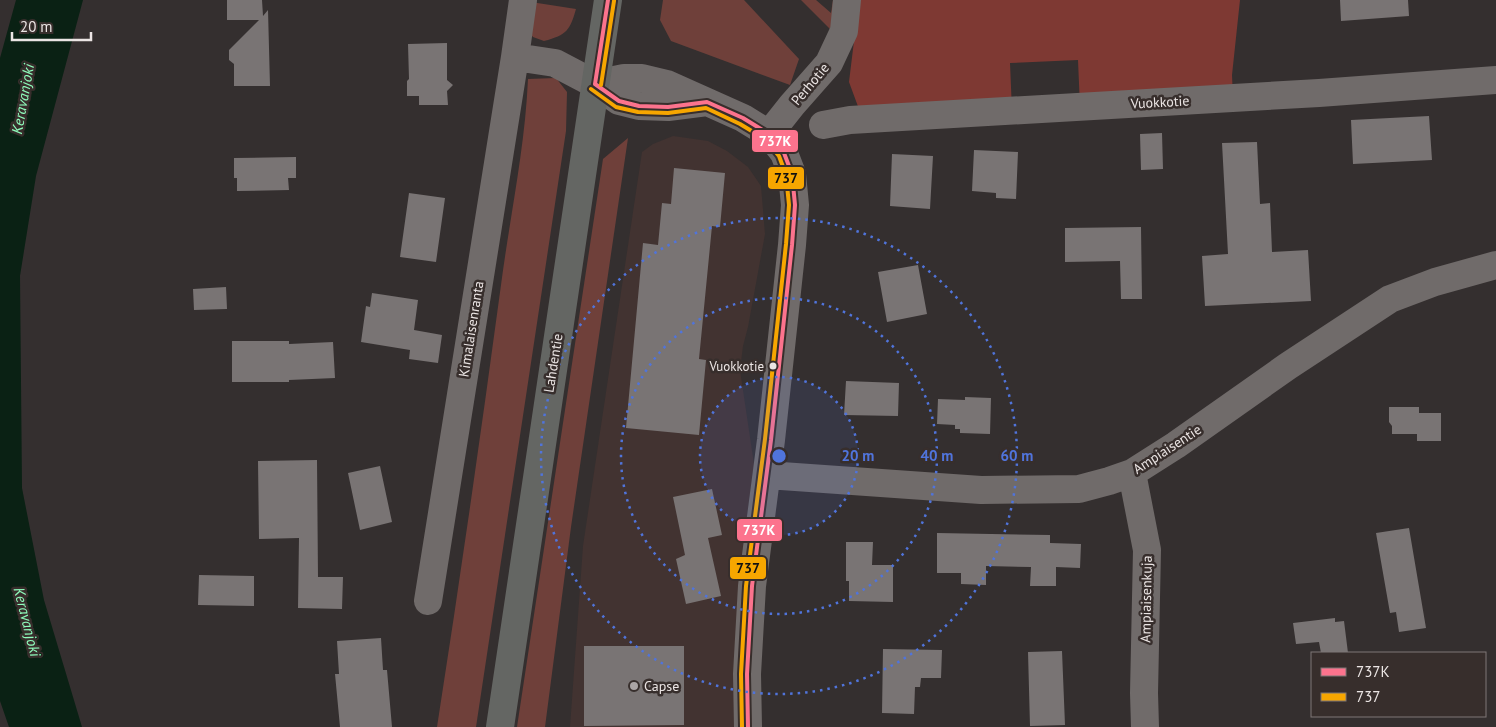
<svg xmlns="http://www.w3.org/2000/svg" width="1496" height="727" font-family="'PT Sans',sans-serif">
  <rect width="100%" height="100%" fill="#342f2f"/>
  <path fill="#423331" d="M 673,136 L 708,141 L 727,151 L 748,167 L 761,186 L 765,234 L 748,327 L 743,346 L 740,370 L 754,464 L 741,561 L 748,727 L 570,727 L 583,546 L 642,152 L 653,144 Z"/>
  <path fill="#6f403a" d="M 663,0 L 744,0 L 799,59 L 790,85 L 671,41 L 660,20 Z
    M 801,0 L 816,0 L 831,13 L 833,0 L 841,0 L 830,29 Z
    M 531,2 L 576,9 C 570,30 567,35 544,41 L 533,37 L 526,28 Z
    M 556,78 L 567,92 L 566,131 L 476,727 L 437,727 C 460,580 481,433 501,285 C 510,216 525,148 528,79 Z
    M 628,138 L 571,527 L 545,727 L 517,727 L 603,159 Z"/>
  <path fill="#7e3933" d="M 859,0 L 1240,0 L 1232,75 L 1233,98 L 1080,107 L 1078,60 L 1010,63 L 1012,111 L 863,120 L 849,82 Z"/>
  <path fill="#0a2114" d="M 16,0 L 83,0 L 36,176 L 20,276 L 22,488 L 44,600 L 82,727 L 9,727 L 0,701 L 0,58 Z"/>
  <path fill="#797474" d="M 227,0 L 262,0 L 263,16 L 268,10 L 270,86 L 234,86 L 234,64 L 229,60 L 229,50 L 259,20 L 227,20 Z
    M 1340,0 L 1408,0 L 1409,16 L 1341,21 Z
    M 447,43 L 447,80 L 453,85 L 447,91 L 448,105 L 419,105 L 419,96 L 407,96 L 407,81 L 409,79 L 408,44 Z
    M 1429,116 L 1432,160 L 1353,164 L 1351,120 Z
    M 1162,133 L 1163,169 L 1141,170 L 1140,134 Z
    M 1257,142 L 1260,204 L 1270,203 L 1272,252 L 1308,250 L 1311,301 L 1205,306 L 1202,256 L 1228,254 L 1222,143 Z
    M 974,150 L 1018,152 L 1016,199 L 996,198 L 996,193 L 972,191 Z
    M 892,154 L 933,156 L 930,209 L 890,206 Z
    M 296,157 L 296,178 L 288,178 L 289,190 L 237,191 L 237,178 L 234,178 L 234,158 Z
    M 674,168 L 725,173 L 720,227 L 712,226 L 699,359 L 706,360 L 699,435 L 626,428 L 643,243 L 658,245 L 662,203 L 671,204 Z
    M 409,193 L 445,198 L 436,262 L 400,257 Z
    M 1141,227 L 1142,299 L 1121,299 L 1120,261 L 1065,262 L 1065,228 Z
    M 918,265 L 927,314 L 887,322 L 878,272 Z
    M 226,287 L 227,309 L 194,310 L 193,289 Z
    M 372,293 L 418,300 L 414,330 L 442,335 L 438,363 L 409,359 L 410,350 L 361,342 L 366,306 L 370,307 Z
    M 232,341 L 289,341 L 289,344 L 333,342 L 335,378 L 289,380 L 289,382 L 232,382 Z
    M 846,381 L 899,383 L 898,416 L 844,415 Z
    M 965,397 L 991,398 L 990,434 L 960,433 L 960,429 L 955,429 L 955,425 L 937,424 L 938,399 L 965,400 Z
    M 1389,407 L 1419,407 L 1419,413 L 1441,413 L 1441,441 L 1417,441 L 1417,434 L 1392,434 L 1392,426 L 1389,422 Z
    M 317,460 L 318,577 L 343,577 L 342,609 L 298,608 L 299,538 L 259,539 L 258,461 Z
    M 380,466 L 392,522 L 360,530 L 348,473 Z
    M 712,489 L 722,535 L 708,538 L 721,596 L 686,604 L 676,559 L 685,555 L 673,497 Z
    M 1409,528 L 1426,628 L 1399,632 L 1396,612 L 1390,613 L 1376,533 Z
    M 937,533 L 1050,535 L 1050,543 L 1081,544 L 1080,568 L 1056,567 L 1056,586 L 1030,586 L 1031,567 L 986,566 L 986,585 L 961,584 L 961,573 L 937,573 Z
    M 846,542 L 873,542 L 872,565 L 893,565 L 893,602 L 849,601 L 849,581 L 846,581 Z
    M 199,575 L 254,576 L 254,606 L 198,605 Z
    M 1335,618 L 1335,622 L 1344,621 L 1348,653 L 1321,653 L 1319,642 L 1296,644 L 1293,623 Z
    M 381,638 L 383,670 L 387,670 L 392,727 L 340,727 L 335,674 L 339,674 L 337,641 Z
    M 584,646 L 684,646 L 684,725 L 584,726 Z
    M 883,649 L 942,650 L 941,678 L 921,678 L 920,687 L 915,687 L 914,714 L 882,713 Z
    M 1062,651 L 1065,725 L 1030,726 L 1028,652 Z"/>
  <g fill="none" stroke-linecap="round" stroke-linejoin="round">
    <path stroke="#706b6a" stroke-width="28" d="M 515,57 L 555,63 L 595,84 L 619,101 L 639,106 L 668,107 L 707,102
      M 595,84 L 624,78 L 642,78 L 667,84 L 743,118 L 769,134 L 784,153 L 792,174 L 795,205 L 792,245 L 771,440 L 752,586 L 747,674 L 748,727
      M 823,125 L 850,120 L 1319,93 L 1496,80
      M 769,134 L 792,105 L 829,63 L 844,31 L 847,0
      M 1132,473 L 1147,550 L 1144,693 L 1145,727
      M 767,475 L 981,490 L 1079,489 L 1109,481 L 1132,473 L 1176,445 L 1288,366 L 1390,299 L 1435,282 L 1496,265
      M 428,601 L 515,57 L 523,0"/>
    <path stroke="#646663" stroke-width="28" d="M 500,727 L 608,0"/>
    <defs>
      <path id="bus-1" d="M 595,84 L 619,101 L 639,106 L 668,107 L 707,102 L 743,118 L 769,134 L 784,153 L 792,174 L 795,205 L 792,245 L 771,440 L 752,586 L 747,674 L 748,727
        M 595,84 L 608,0"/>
      <path id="bus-2" d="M 601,85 L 614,1
        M 591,89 L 616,107 L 638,112 L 668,113 L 706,108 L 740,124 L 765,139 L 779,156 L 786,175 L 789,205 L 786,244 L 765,439 L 746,586 L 741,674 L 742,727"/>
    </defs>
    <use href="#bus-1" stroke="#372e2c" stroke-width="8"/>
    <use href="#bus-2" stroke="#372e2c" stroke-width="8"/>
    <use href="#bus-1" stroke="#fc738d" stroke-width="4"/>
    <use href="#bus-2" stroke="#f7a600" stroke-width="4"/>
  </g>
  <circle cx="779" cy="456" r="79" fill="#5074db" fill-opacity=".12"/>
  <g fill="none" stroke="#5074db" stroke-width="2.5" stroke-dasharray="2.5 5">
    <circle cx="779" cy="456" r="79"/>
    <circle cx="779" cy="456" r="158"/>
    <circle cx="779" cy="456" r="238"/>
  </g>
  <circle fill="#ebe5e4" stroke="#372e2c" stroke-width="2" cx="773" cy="366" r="4.5"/>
  <circle fill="#aba5a5" stroke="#372e2c" stroke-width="2" cx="634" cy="686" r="5"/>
  <g text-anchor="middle" stroke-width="5" stroke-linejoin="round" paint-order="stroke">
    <g font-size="13" fill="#ebe5e4" stroke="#372e2c" text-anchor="end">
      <text x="764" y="371">Vuokkotie</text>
    </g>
    <g font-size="14" fill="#ebe5e4" stroke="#372e2c">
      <text transform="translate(810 84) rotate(-50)" y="5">Perhotie</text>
      <text transform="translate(1160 102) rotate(-3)" y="5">Vuokkotie</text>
      <text transform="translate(471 329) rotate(-81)" y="5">Kimalaisenranta</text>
      <text transform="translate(553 363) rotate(-81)" y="5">Lahdentie</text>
      <text transform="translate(1167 449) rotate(-33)" y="5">Ampiaisentie</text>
      <text transform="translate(1146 599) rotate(-89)" y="5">Ampiaisenkuja</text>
    </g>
    <g font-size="14" fill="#ebe5e4" stroke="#372e2c" text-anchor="start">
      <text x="644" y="691">Capse</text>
    </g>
    <g font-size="15" font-style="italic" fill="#8ffdbc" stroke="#372e2c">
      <text transform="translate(23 99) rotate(-80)" y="5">Keravanjoki</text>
      <text transform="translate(27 622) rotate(76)" y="5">Keravanjoki</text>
    </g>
  </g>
  <circle cx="779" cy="456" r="8" fill="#5074db" stroke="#372e2c" stroke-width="2.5"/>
  <g font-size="15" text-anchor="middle" font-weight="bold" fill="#5074db" stroke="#372e2c" stroke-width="5" stroke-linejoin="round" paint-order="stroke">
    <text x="858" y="461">20 m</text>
    <text x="937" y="461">40 m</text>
    <text x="1017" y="461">60 m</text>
  </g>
  <g stroke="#372e2c" stroke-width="2">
    <rect x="751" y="129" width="48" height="24" rx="5" fill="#fc738d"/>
    <rect x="767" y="166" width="38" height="24" rx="5" fill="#f7a600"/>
    <rect x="736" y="518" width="47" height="24" rx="5" fill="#fc738d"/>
    <rect x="729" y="556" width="38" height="24" rx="5" fill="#f7a600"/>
  </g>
  <g font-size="14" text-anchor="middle" font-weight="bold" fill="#fff">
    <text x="775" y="146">737K</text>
    <text x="759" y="535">737K</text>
  </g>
  <g font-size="14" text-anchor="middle" font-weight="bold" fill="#111">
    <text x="786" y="183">737</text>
    <text x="748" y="573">737</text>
  </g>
  <rect x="1311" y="652" width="175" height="65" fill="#372e2c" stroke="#7f7776"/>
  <rect x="1321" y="668" width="25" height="8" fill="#fc738d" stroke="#7f7776"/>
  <text x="1356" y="677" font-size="15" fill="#ebe5e4">737K</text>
  <rect x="1321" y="693" width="25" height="8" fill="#f7a600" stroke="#7f7776"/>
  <text x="1356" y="702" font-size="15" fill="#ebe5e4">737</text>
  <path d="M12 32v8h79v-8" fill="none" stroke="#ebe5e4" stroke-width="2.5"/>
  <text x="20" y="32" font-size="15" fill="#ebe5e4" stroke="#372e2c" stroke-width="4" paint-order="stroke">20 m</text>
</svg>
